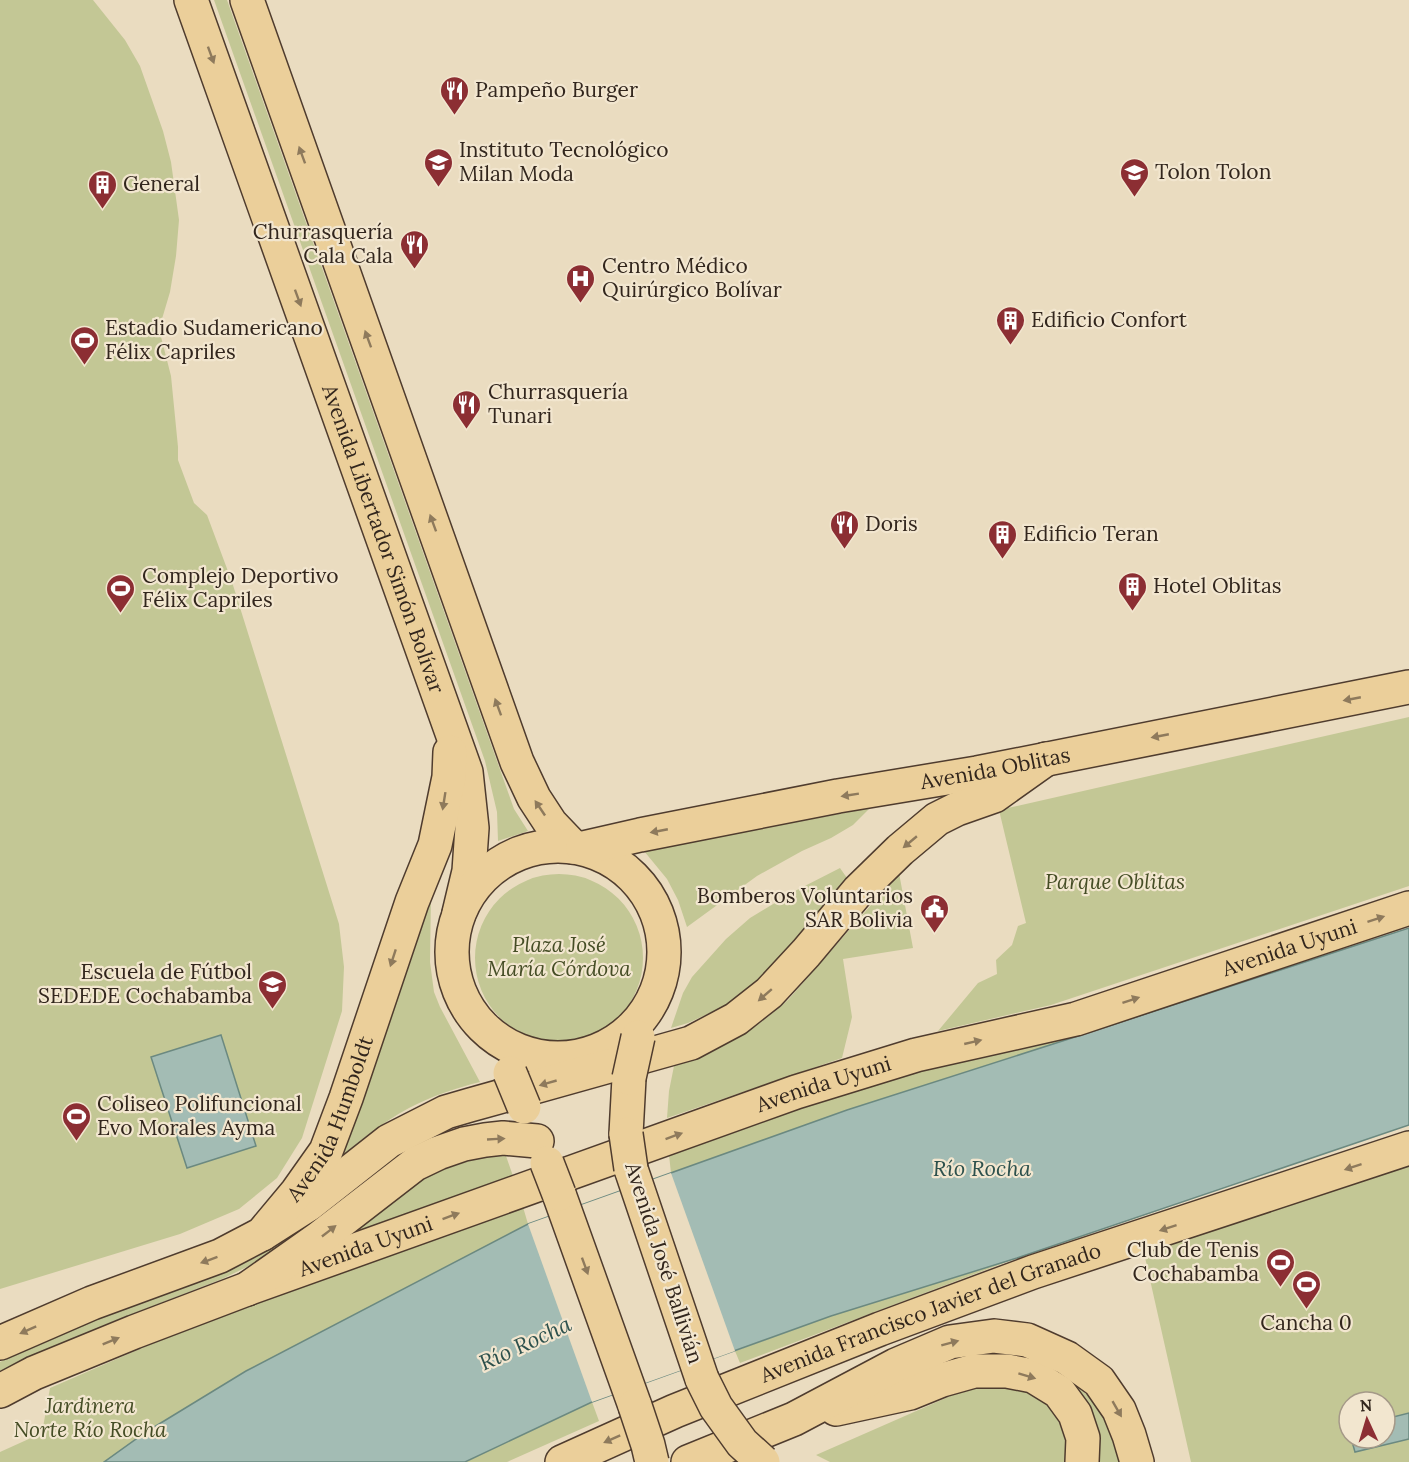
<svg xmlns="http://www.w3.org/2000/svg" width="1409" height="1462" font-family="Lora,serif">
  <rect width="100%" height="100%" fill="#eadcc0"/>
  <path fill="#c3c795" fill-rule="evenodd" d="M 0,0 L 93,0 L 125,40 L 140,66 L 163,131 L 171,162 L 179,220 L 176,256 L 170,292 L 159,329 L 171,376 L 178,447 L 178,460 L 194,503 L 207,515 L 232,582 L 339,924 L 344,967 L 342,1011 L 302,1138 L 277,1178 L 239,1209 L 180,1234 L 0,1289 Z
    M 214,0 L 227,0 L 514,809 L 528,831 L 498,841 L 497,812 L 485,761 Z
    M 1409,717 L 1409,886 L 1051,1005 L 938,1031 L 978,983 L 997,974 L 996,960 L 1012,945 L 1018,926 L 1026,923 L 999,810 Z
    M 870,808 L 853,825 L 831,838 L 802,851 L 757,876 L 687,927 L 678,900 L 667,879 L 644,851 Z
    M 840,868 L 847,878 L 770,972 L 725,1006 L 688,1023 L 671,1028 L 683,993 L 692,977 L 726,939 L 750,918 L 793,892 Z
    M 899,873 L 913,948 L 843,959 L 852,1017 L 842,1058 L 667,1118 L 669,1091 L 674,1066 C 687,1061 701,1056 714,1050 C 742,1038 765,1020 788,1000 Z
    M475 958a84 84 0 1 1 168 0a84 84 0 1 1-168 0Z
    M 431,894 L 430,962 L 434,992 L 440,1007 L 480,1082 C 456,1088 432,1096 409,1108 C 382,1122 354,1146 329,1166 Z
    M 1078,1036 L 847,1110 L 671,1173 L 669,1155 L 846,1092 L 933,1068 Z
    M 506,1156 L 513,1176 L 329,1247 L 392,1196 L 436,1172 L 481,1157 Z
    M 1409,1166 L 1409,1462 L 1191,1462 L 1144,1253 ZM 1349,1402 L 1385,1402 L 1385,1438 L 1349,1438 Z
    M 365,1182 L 353,1195 L 295,1237 L 253,1264 L 222,1279 L 104,1325 L 0,1374 L 0,1362 L 348,1192 Z
    M 523,1207 L 528,1224 L 246,1371 L 146,1432 L 104,1462 L 0,1462 L 0,1452 L 42,1433 L 50,1388 L 188,1328 Z
    M 1017,1258 L 740,1363 L 735,1351 L 831,1316 Z
    M 1064,1376 C 1080,1388 1102,1406 1111,1425 C 1116,1436 1118,1450 1122,1462 L 1097,1462 Z
    M 1006,1385 L 1031,1393 L 1054,1410 L 1064,1435 L 1068,1460 L 1067,1462 L 830,1462 L 816,1455 L 955,1394 L 979,1387 Z
    M 592,1402 L 599,1421 L 507,1462 L 465,1462 Z"/>
  <path fill="#a3bcb4" stroke="#6b8980" stroke-width="1.5" d="M 1409,928 L 1409,1125 L 1017,1258 L 831,1316 L 592,1402 L 465,1462 L 104,1462 L 146,1432 L 246,1371 L 528,1224 L 847,1110 L 1078,1036 Z
    M 221,1035 L 256,1146 L 187,1168 L 151,1057 Z
    M 1409,1413 L 1409,1439 L 1355,1452 L 1351,1438 L 1385,1438 L 1385,1419 Z"/>
  <path fill="#eadcc0" d="M 671,1173 L 735,1351 L 592,1402 L 528,1224 Z"/>
  <g fill="none" stroke-linecap="round" stroke-linejoin="round">
    <defs>
      <g id="primary">
        <path id="s1" d="M 191,0 L 466,772 L 472,828 L 469,871 L 459,913"/>
        <path d="M 247,0 L 517,762 L 534,798 L 551,824 L 573,847"/>
        <circle cx="558" cy="952" r="106"/>
        <path id="s2" d="M 583,848 L 640,835 L 838,796 L 977,773 L 1409,687"/>
        <path d="M 626,1134 L 629,1078"/>
        <path d="M 631,1169 L 702,1379"/>
        <path d="M 559,1194 L 635,1406"/>
        <path d="M 262,1234 L 309,1204 L 389,1141 L 446,1112 L 470,1105 L 691,1043 L 736,1019 L 769,993 L 806,953 L 858,891 L 900,850 L 937,819 L 957,809 L 994,796 L 1046,759"/>
        <path id="s3" d="M 247,1289 L 796,1092 L 916,1055 L 1076,1019 L 1409,908"/>
        <path id="s4" d="M 0,1343 L 92,1303 L 220,1256 L 262,1234 L 297,1192 L 326,1151 L 346,1098 L 412,902 L 435,845 L 449,777 L 450,752"/>
        <path d="M 0,1391 L 34,1373 L 134,1332 L 247,1289 L 318,1239 L 415,1164 L 438,1153 L 464,1144 L 485,1140 L 503,1138 L 537,1141"/>
        <path d="M 836,1409 L 910,1393 L 942,1380 L 974,1371 L 1007,1371 L 1033,1376 L 1059,1392 L 1075,1414 L 1083,1438 L 1082,1462"/>
        <path id="s5" d="M 562,1462 L 675,1411 L 880,1329 L 1033,1272 L 1409,1148"/>
        <path d="M 688,1462 L 794,1419 L 896,1365 L 950,1342 L 994,1336 L 1027,1340 L 1067,1358 L 1099,1381 L 1119,1410 L 1129,1435 L 1137,1462"/>
      </g>
    </defs>
    <use href="#primary" stroke="#4f3c2e" stroke-width="36"/>
    <use href="#primary" stroke="#ebcf9a" stroke-width="33"/>
    <defs>
      <path id="primary-bridge" d="M 510,1073 L 524,1107
        M 629,1078 L 638,1037
        M 626,1134 L 631,1169
        M 547,1163 L 559,1194
        M 702,1379 L 716,1407 L 742,1443 L 763,1462
        M 635,1406 L 648,1445 L 652,1462"/>
    </defs>
    <use href="#primary-bridge" stroke="#4f3c2e" stroke-width="36" stroke-linecap="butt"/>
    <use href="#primary-bridge" stroke="#ebcf9a" stroke-width="33"/>
  </g>
  <defs><path id="oneway-solid" d="M-6-.8H1V-3.2L6.5 0L1 3.2V.8H-6Z" transform="scale(1.5)"/></defs>
  <g fill="#8e7a5c">
    <use href="#oneway-solid" transform="translate(211 55) rotate(70)"/>
    <use href="#oneway-solid" transform="translate(302 155) rotate(-110)"/>
    <use href="#oneway-solid" transform="translate(298 298) rotate(70)"/>
    <use href="#oneway-solid" transform="translate(368 339) rotate(-110)"/>
    <use href="#oneway-solid" transform="translate(433 523) rotate(-110)"/>
    <use href="#oneway-solid" transform="translate(1352 699) rotate(169)"/>
    <use href="#oneway-solid" transform="translate(498 707) rotate(-110)"/>
    <use href="#oneway-solid" transform="translate(1160 736) rotate(169)"/>
    <use href="#oneway-solid" transform="translate(850 795) rotate(171)"/>
    <use href="#oneway-solid" transform="translate(444 801) rotate(99)"/>
    <use href="#oneway-solid" transform="translate(540 808) rotate(-124)"/>
    <use href="#oneway-solid" transform="translate(659 831) rotate(169)"/>
    <use href="#oneway-solid" transform="translate(910 842) rotate(140)"/>
    <use href="#oneway-solid" transform="translate(1376 919) rotate(-18)"/>
    <use href="#oneway-solid" transform="translate(393 958) rotate(108)"/>
    <use href="#oneway-solid" transform="translate(765 995) rotate(139)"/>
    <use href="#oneway-solid" transform="translate(1131 1000) rotate(-18)"/>
    <use href="#oneway-solid" transform="translate(973 1042) rotate(-13)"/>
    <use href="#oneway-solid" transform="translate(548 1083) rotate(164)"/>
    <use href="#oneway-solid" transform="translate(674 1136) rotate(-20)"/>
    <use href="#oneway-solid" transform="translate(496 1139) rotate(-3)"/>
    <use href="#oneway-solid" transform="translate(1353 1167) rotate(162)"/>
    <use href="#oneway-solid" transform="translate(451 1216) rotate(-20)"/>
    <use href="#oneway-solid" transform="translate(1168 1228) rotate(162)"/>
    <use href="#oneway-solid" transform="translate(329 1231) rotate(-38)"/>
    <use href="#oneway-solid" transform="translate(209 1260) rotate(160)"/>
    <use href="#oneway-solid" transform="translate(585 1266) rotate(70)"/>
    <use href="#oneway-solid" transform="translate(28 1330) rotate(156)"/>
    <use href="#oneway-solid" transform="translate(111 1341) rotate(-22)"/>
    <use href="#oneway-solid" transform="translate(950 1343) rotate(-15)"/>
    <use href="#oneway-solid" transform="translate(1027 1376) rotate(17)"/>
    <use href="#oneway-solid" transform="translate(1117 1409) rotate(60)"/>
    <use href="#oneway-solid" transform="translate(612 1439) rotate(156)"/>
  </g>
  <defs>
    <symbol id="restaurant-pin" viewBox="-11 -11 22 30"><path d="M0 17L-7.5 6A9.5 9.5 0 1 1 7.5 6Z" fill="#8c2e33" stroke="#f2e6cf"/><path d="M-5-6h1v4h1v-4h1v4h1v-4h1v5L-1.5 .5V6h-2V.5L-5-1ZM5-6V6H3V1.5H1.5Q1.5-4 5-6Z" fill="#fff"/></symbol>
    <symbol id="university-pin" viewBox="-11 -11 22 30"><path d="M0 17L-7.5 6A9.5 9.5 0 1 1 7.5 6Z" fill="#8c2e33" stroke="#f2e6cf"/><path d="M0-5L7-2L0 1L-7-2ZM-4 1L0 2.5L4 1V4Q0 6-4 4Z" fill="#fff"/></symbol>
    <symbol id="school-pin" viewBox="-11 -11 22 30"><path d="M0 17L-7.5 6A9.5 9.5 0 1 1 7.5 6Z" fill="#8c2e33" stroke="#f2e6cf"/><path d="M0-5L7-2L0 1L-7-2ZM-4 1L0 2.5L4 1V4Q0 6-4 4Z" fill="#fff"/></symbol>
    <symbol id="building-pin" viewBox="-11 -11 22 30"><path d="M0 17L-7.5 6A9.5 9.5 0 1 1 7.5 6Z" fill="#8c2e33" stroke="#f2e6cf"/><path d="M-4-6H4V6H1V3H-1V6H-4ZM-2.5-4.3h1.7v1.8h-1.7ZM.8-4.3h1.7v1.8H.8ZM-2.5-1h1.7V.8h-1.7ZM.8-1h1.7V.8H.8Z" fill="#fff"/></symbol>
    <symbol id="hospital-pin" viewBox="-11 -11 22 30"><path d="M0 17L-7.5 6A9.5 9.5 0 1 1 7.5 6Z" fill="#8c2e33" stroke="#f2e6cf"/><path d="M-5-5h3v3.5h4V-5h3V5h-3V1.5h-4V5h-3Z" fill="#fff"/></symbol>
    <symbol id="stadium-pin" viewBox="-11 -11 22 30"><path d="M0 17L-7.5 6A9.5 9.5 0 1 1 7.5 6Z" fill="#8c2e33" stroke="#f2e6cf"/><path d="M0-5a6.5 5 0 1 0 0 10a6.5 5 0 1 0 0-10ZM-3.5-1.8h7v3.6h-7Z" fill="#fff"/></symbol>
    <symbol id="civic-pin" viewBox="-11 -11 22 30"><path d="M0 17L-7.5 6A9.5 9.5 0 1 1 7.5 6Z" fill="#8c2e33" stroke="#f2e6cf"/><path d="M-.6-6.5H3V-4.5H.6V-3L4-1V1h2V6H-6V1h2V-1L-.6-3ZM-1.2 2.5V6h2.4V2.5Z" fill="#fff"/></symbol>
  </defs>
  <g fill-rule="evenodd">
    <use href="#restaurant-pin" x="438" y="74" width="33" height="45"/>
    <use href="#university-pin" x="422" y="146" width="33" height="45"/>
    <use href="#school-pin" x="1118" y="156" width="33" height="45"/>
    <use href="#building-pin" x="86" y="168" width="33" height="45"/>
    <use href="#restaurant-pin" x="398" y="228" width="33" height="45"/>
    <use href="#hospital-pin" x="564" y="262" width="33" height="45"/>
    <use href="#building-pin" x="994" y="304" width="33" height="45"/>
    <use href="#stadium-pin" x="68" y="324" width="33" height="45"/>
    <use href="#restaurant-pin" x="450" y="388" width="33" height="45"/>
    <use href="#restaurant-pin" x="828" y="508" width="33" height="45"/>
    <use href="#building-pin" x="986" y="518" width="33" height="45"/>
    <use href="#building-pin" x="1116" y="570" width="33" height="45"/>
    <use href="#stadium-pin" x="104" y="572" width="33" height="45"/>
    <use href="#civic-pin" x="918" y="892" width="33" height="45"/>
    <use href="#school-pin" x="256" y="968" width="33" height="45"/>
    <use href="#stadium-pin" x="60" y="1100" width="33" height="45"/>
    <use href="#stadium-pin" x="1264" y="1246" width="33" height="45"/>
    <use href="#stadium-pin" x="1290" y="1268" width="33" height="45"/>
  </g>
  <g text-anchor="middle" stroke-width="4.5" stroke-linejoin="round" paint-order="stroke">
    <g font-size="21" fill="#32261d" stroke="#f2e6cf" text-anchor="start">
      <text x="475" y="97">Pampeño Burger</text>
      <text x="459" y="157">Instituto Tecnológico<tspan x="459" dy="24">Milan Moda</tspan></text>
      <text x="1155" y="179">Tolon Tolon</text>
      <text x="123" y="191">General</text>
      <text x="393" y="239" text-anchor="end">Churrasquería<tspan x="393" dy="24">Cala Cala</tspan></text>
      <text x="602" y="273">Centro Médico<tspan x="602" dy="24">Quirúrgico Bolívar</tspan></text>
      <text x="1031" y="327">Edificio Confort</text>
      <text x="105" y="335">Estadio Sudamericano<tspan x="105" dy="24">Félix Capriles</tspan></text>
      <text x="488" y="399">Churrasquería<tspan x="488" dy="24">Tunari</tspan></text>
      <text x="865" y="531">Doris</text>
      <text x="1023" y="541">Edificio Teran</text>
      <text x="142" y="583">Complejo Deportivo<tspan x="142" dy="24">Félix Capriles</tspan></text>
      <text x="1153" y="593">Hotel Oblitas</text>
      <text x="913" y="903" text-anchor="end">Bomberos Voluntarios<tspan x="913" dy="24">SAR Bolivia</tspan></text>
      <text x="252" y="979" text-anchor="end">Escuela de Fútbol<tspan x="252" dy="24">SEDEDE Cochabamba</tspan></text>
      <text x="97" y="1111">Coliseo Polifuncional<tspan x="97" dy="24">Evo Morales Ayma</tspan></text>
      <text x="1259" y="1257" text-anchor="end">Club de Tenis<tspan x="1259" dy="24">Cochabamba</tspan></text>
      <text x="1306" y="1330" text-anchor="middle">Cancha 0</text>
    </g>
    <g font-size="21" fill="#32261d" stroke="#f2e6cf">
      <text dy="7" stroke="none"><textPath href="#s1" startOffset="572">Avenida Libertador Simón Bolívar</textPath></text>
      <text dy="7" stroke="none"><textPath href="#s2" startOffset="420">Avenida Oblitas</textPath></text>
      <text dy="7" stroke="none"><textPath href="#s3" startOffset="1098">Avenida Uyuni</textPath></text>
      <text dy="7" stroke="none"><textPath href="#s3" startOffset="612">Avenida Uyuni</textPath></text>
      <text dy="7" stroke="none"><textPath href="#s4" startOffset="420">Avenida Humboldt</textPath></text>
      <text dy="7" stroke="none"><textPath href="#s3" startOffset="126">Avenida Uyuni</textPath></text>
      <text transform="translate(664 1263) rotate(72)" y="7">Avenida José Ballivián</text>
      <text dy="7" stroke="none"><textPath href="#s5" startOffset="398">Avenida Francisco Javier del Granado</textPath></text>
    </g>
    <g font-size="21" font-style="italic" fill="#454d25" stroke="#f2e6cf">
      <text x="1115" y="889">Parque Oblitas</text>
      <text x="559" y="952">Plaza José<tspan x="559" dy="24">María Córdova</tspan></text>
      <text x="90" y="1413">Jardinera<tspan x="90" dy="24">Norte Río Rocha</tspan></text>
    </g>
    <g font-size="22" font-style="italic" fill="#2d514d" stroke="#f2e6cf">
      <text x="982" y="1176">Río Rocha</text>
      <text transform="translate(525 1343) rotate(-25)" y="8">Río Rocha</text>
    </g>
  </g>
  <g transform="translate(1367 1420) rotate(356)"><circle r="28" fill="#f2e6cf" stroke="#a59988" stroke-width="1.5"/>
  <path d="M0-4.5L10 22L0 15L-10 22Z" fill="#8c2e33"/>
  <text y="-9" font-size="16" font-weight="bold" text-anchor="middle" fill="#32261d">N</text>
  </g>
</svg>
